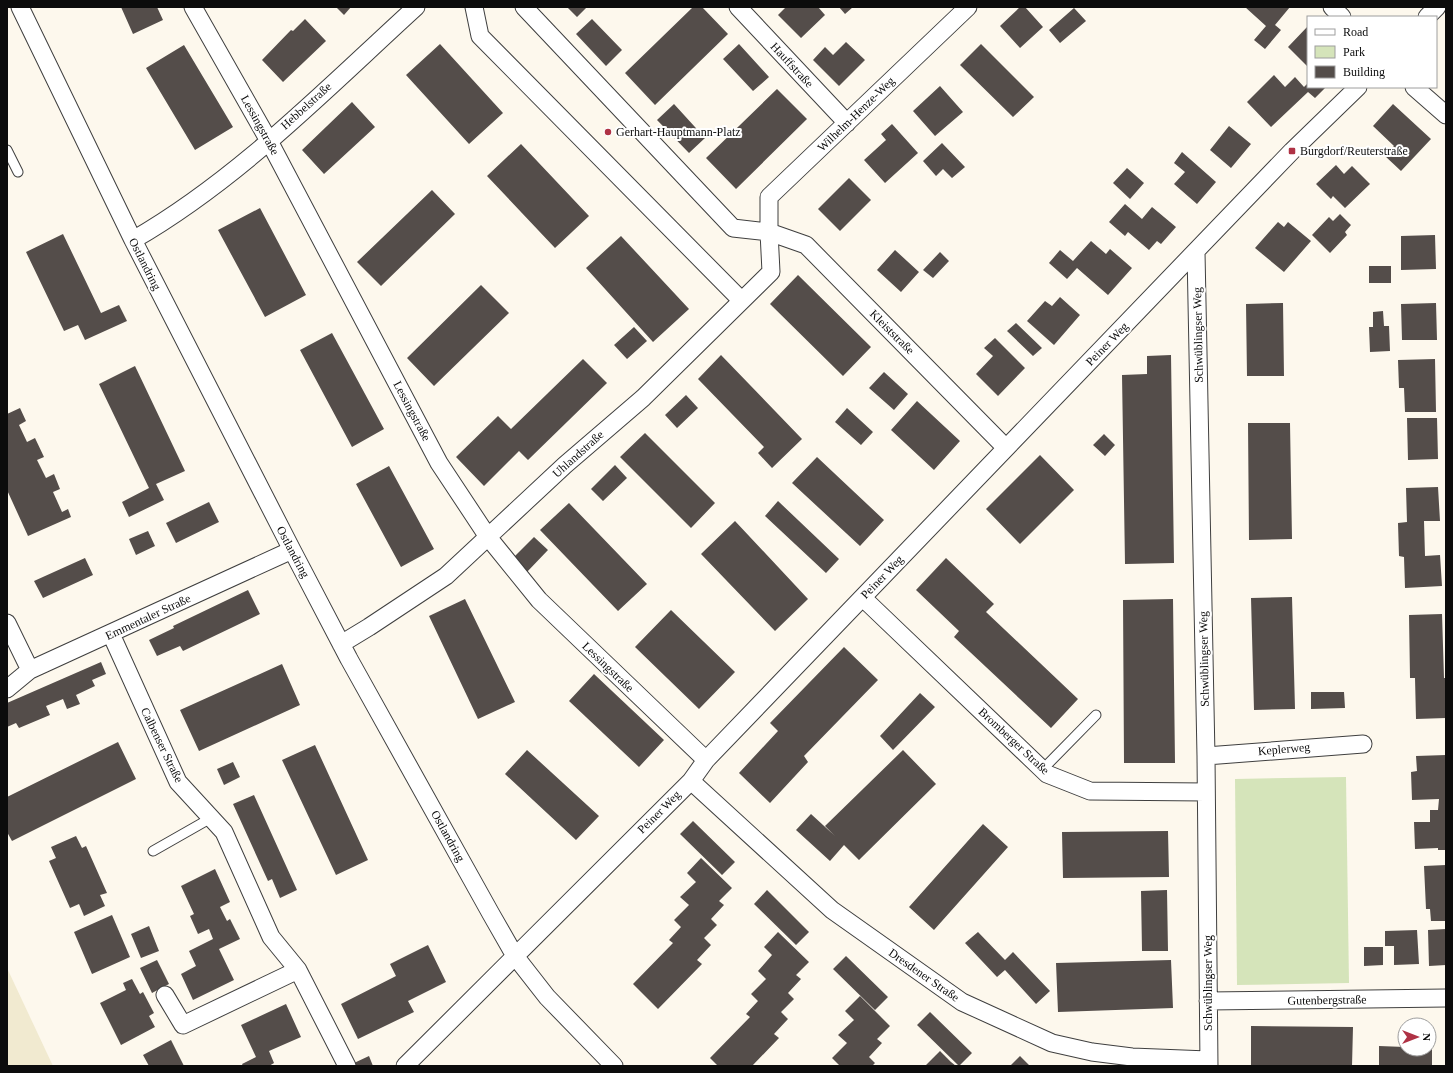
<svg xmlns="http://www.w3.org/2000/svg" width="1453" height="1073" font-family="'Times New Roman',serif">
  <rect width="100%" height="100%" fill="#fdf8ed"/>
  <path fill="#f1ead0" d="M 7,968 L 53,1066 L 7,1066 Z"/>
  <path fill="#d5e4ba" d="M 1346,777 L 1349,983 L 1237,985 L 1235,779 Z"/>
  <path fill="#544d4a" d="M 121,7 L 157,7 L 163,20 L 133,34 Z
    M 336,7 L 351,7 L 344,15 Z
    M 567,7 L 587,7 L 577,17 Z
    M 693,7 L 702,7 L 728,34 L 655,105 L 625,73 Z
    M 786,7 L 818,7 L 825,15 L 801,38 L 778,15 Z
    M 839,7 L 853,7 L 845,14 Z
    M 1020,7 L 1025,7 L 1043,27 L 1020,48 L 1000,26 Z
    M 1245,7 L 1290,7 L 1275,25 L 1281,30 L 1265,49 L 1254,40 L 1266,26 Z
    M 1074,8 L 1086,21 L 1060,43 L 1049,30 Z
    M 305,19 L 326,41 L 283,82 L 262,60 L 291,30 L 293,31 Z
    M 592,19 L 622,50 L 606,66 L 576,34 Z
    M 1308,26 L 1308,67 L 1288,47 Z
    M 846,42 L 865,60 L 839,86 L 813,60 L 825,47 L 833,55 Z
    M 440,44 L 503,113 L 469,144 L 406,75 Z
    M 739,44 L 769,77 L 753,91 L 723,59 Z
    M 981,44 L 1034,97 L 1013,117 L 960,65 Z
    M 184,45 L 233,127 L 195,150 L 146,68 Z
    M 1274,75 L 1285,87 L 1295,77 L 1304,87 L 1308,83 L 1308,87 L 1325,88 L 1315,98 L 1308,92 L 1271,127 L 1247,102 Z
    M 940,86 L 963,112 L 935,136 L 913,111 Z
    M 777,89 L 807,119 L 736,189 L 706,158 Z
    M 352,102 L 375,127 L 324,174 L 302,150 Z
    M 674,104 L 705,138 L 689,153 L 657,120 Z
    M 1393,104 L 1431,139 L 1401,171 L 1385,156 L 1394,146 L 1373,126 Z
    M 892,124 L 918,153 L 885,183 L 864,160 L 886,140 L 881,134 Z
    M 1229,126 L 1251,144 L 1231,168 L 1210,150 Z
    M 942,143 L 965,167 L 952,178 L 943,169 L 936,176 L 923,161 Z
    M 521,144 L 589,216 L 555,248 L 487,176 Z
    M 1182,152 L 1216,182 L 1197,204 L 1174,184 L 1185,172 L 1174,163 Z
    M 1336,165 L 1344,174 L 1352,166 L 1370,184 L 1345,208 L 1333,196 L 1331,199 L 1316,184 Z
    M 1127,168 L 1144,183 L 1130,199 L 1113,183 Z
    M 849,178 L 871,200 L 840,231 L 818,209 Z
    M 432,190 L 455,214 L 381,286 L 357,262 Z
    M 1125,204 L 1142,219 L 1152,207 L 1176,227 L 1161,244 L 1157,241 L 1149,250 L 1128,232 L 1125,236 L 1109,222 Z
    M 260,208 L 306,295 L 265,317 L 218,230 Z
    M 1340,214 L 1351,225 L 1345,232 L 1347,235 L 1330,253 L 1312,235 L 1329,217 L 1333,221 Z
    M 1278,222 L 1284,227 L 1288,222 L 1311,241 L 1284,272 L 1255,248 Z
    M 63,234 L 101,313 L 119,305 L 127,321 L 85,340 L 78,325 L 64,331 L 26,252 Z
    M 1435,235 L 1436,269 L 1401,270 L 1401,236 Z
    M 621,236 L 689,309 L 653,342 L 586,268 Z
    M 1091,241 L 1106,254 L 1110,249 L 1132,268 L 1108,295 L 1077,268 L 1067,279 L 1049,263 L 1060,250 L 1073,261 Z
    M 895,250 L 919,272 L 901,292 L 877,270 Z
    M 940,252 L 949,261 L 933,278 L 923,270 Z
    M 1369,266 L 1391,266 L 1391,283 L 1369,283 Z
    M 798,275 L 871,347 L 843,376 L 770,304 Z
    M 481,285 L 509,313 L 434,386 L 407,358 Z
    M 1060,297 L 1080,315 L 1054,345 L 1027,321 L 1045,301 L 1052,306 Z
    M 1283,303 L 1284,376 L 1247,376 L 1246,304 Z
    M 1436,303 L 1437,340 L 1402,340 L 1401,304 Z
    M 1383,311 L 1384,326 L 1389,326 L 1390,351 L 1370,352 L 1369,327 L 1373,327 L 1373,312 Z
    M 1016,323 L 1042,348 L 1033,356 L 1007,331 Z
    M 634,327 L 647,341 L 627,359 L 614,345 Z
    M 332,333 L 384,429 L 352,447 L 300,350 Z
    M 995,338 L 1025,368 L 998,396 L 976,374 L 993,356 L 984,348 Z
    M 721,355 L 802,439 L 772,468 L 758,453 L 764,447 L 698,379 Z
    M 1171,355 L 1174,563 L 1125,564 L 1122,375 L 1147,374 L 1147,356 Z
    M 583,359 L 607,383 L 528,460 L 519,451 L 484,486 L 456,457 L 498,416 L 511,429 Z
    M 1435,359 L 1436,412 L 1405,412 L 1404,388 L 1399,388 L 1398,360 Z
    M 135,366 L 185,471 L 156,484 L 164,500 L 129,517 L 122,502 L 149,488 L 99,384 Z
    M 884,372 L 908,394 L 894,410 L 869,388 Z
    M 686,395 L 698,408 L 677,428 L 665,415 Z
    M 917,401 L 960,441 L 934,470 L 891,430 Z
    M 20,408 L 26,421 L 19,425 L 27,442 L 35,438 L 44,457 L 37,460 L 46,478 L 54,474 L 60,489 L 53,492 L 62,512 L 68,509 L 71,517 L 28,536 L 7,490 L 7,414 Z
    M 847,408 L 873,432 L 861,445 L 835,422 Z
    M 1407,418 L 1437,418 L 1438,459 L 1408,460 Z
    M 1248,423 L 1290,423 L 1292,539 L 1249,540 Z
    M 645,433 L 715,503 L 691,528 L 620,457 Z
    M 1104,434 L 1115,445 L 1105,456 L 1093,445 Z
    M 1040,455 L 1074,490 L 1020,544 L 986,509 Z
    M 817,457 L 884,520 L 860,546 L 792,483 Z
    M 615,465 L 627,478 L 603,501 L 591,489 Z
    M 389,466 L 434,549 L 401,567 L 356,484 Z
    M 1438,487 L 1440,521 L 1424,521 L 1425,556 L 1440,555 L 1442,586 L 1405,588 L 1404,557 L 1399,556 L 1398,523 L 1407,522 L 1406,488 Z
    M 778,501 L 839,559 L 826,573 L 765,516 Z
    M 209,502 L 219,522 L 176,543 L 166,523 Z
    M 569,503 L 647,584 L 618,611 L 540,530 Z
    M 735,521 L 808,599 L 775,631 L 701,554 Z
    M 148,531 L 155,546 L 136,555 L 129,539 Z
    M 534,537 L 548,550 L 526,573 L 512,559 Z
    M 85,558 L 93,575 L 43,598 L 34,581 Z
    M 946,558 L 994,604 L 986,612 L 1078,699 L 1051,728 L 954,637 L 959,631 L 916,590 Z
    M 248,590 L 260,614 L 183,651 L 180,646 L 157,656 L 149,640 L 174,628 L 173,626 Z
    M 1292,597 L 1295,709 L 1254,710 L 1251,598 Z
    M 465,599 L 515,702 L 478,719 L 429,616 Z
    M 1173,599 L 1175,763 L 1124,763 L 1123,600 Z
    M 671,610 L 735,672 L 699,709 L 635,647 Z
    M 1442,614 L 1444,678 L 1446,678 L 1446,718 L 1416,719 L 1415,678 L 1410,678 L 1409,615 Z
    M 844,647 L 878,680 L 804,756 L 808,762 L 770,803 L 739,773 L 778,731 L 770,723 Z
    M 101,662 L 106,674 L 92,680 L 95,686 L 76,695 L 80,704 L 67,709 L 63,699 L 46,706 L 50,715 L 19,728 L 16,723 L 7,727 L 7,703 Z
    M 282,664 L 300,705 L 199,751 L 180,710 Z
    M 594,674 L 664,740 L 639,767 L 569,701 Z
    M 1311,692 L 1344,692 L 1345,708 L 1311,709 Z
    M 920,693 L 935,707 L 893,750 L 880,736 Z
    M 118,742 L 136,779 L 12,841 L 7,832 L 7,797 Z
    M 315,745 L 368,860 L 336,875 L 282,760 Z
    M 527,750 L 599,816 L 576,840 L 505,774 Z
    M 903,750 L 936,784 L 859,860 L 844,845 L 830,861 L 796,830 L 811,814 L 835,836 L 825,826 Z
    M 1446,755 L 1446,850 L 1438,850 L 1438,848 L 1415,849 L 1414,822 L 1430,822 L 1430,810 L 1438,810 L 1439,799 L 1412,800 L 1411,772 L 1417,771 L 1416,756 Z
    M 233,762 L 240,777 L 224,785 L 217,769 Z
    M 254,795 L 297,890 L 280,898 L 272,879 L 268,881 L 233,804 Z
    M 693,821 L 735,862 L 722,875 L 680,834 Z
    M 983,824 L 1008,847 L 934,930 L 909,907 Z
    M 1168,831 L 1169,877 L 1063,878 L 1062,832 Z
    M 76,836 L 82,848 L 86,846 L 107,893 L 100,895 L 105,906 L 84,916 L 79,904 L 70,908 L 49,861 L 56,858 L 51,847 Z
    M 701,858 L 732,888 L 719,901 L 724,905 L 711,919 L 717,925 L 704,938 L 711,945 L 697,960 L 702,964 L 658,1009 L 633,984 L 673,943 L 669,940 L 681,927 L 674,920 L 689,905 L 680,897 L 696,882 L 687,873 Z
    M 1446,865 L 1446,921 L 1431,921 L 1430,909 L 1426,909 L 1424,866 Z
    M 215,869 L 230,902 L 220,907 L 227,921 L 230,919 L 240,939 L 219,949 L 234,980 L 193,1000 L 181,974 L 196,966 L 189,951 L 213,939 L 209,929 L 198,934 L 190,916 L 194,914 L 181,886 Z
    M 767,890 L 809,932 L 796,945 L 754,904 Z
    M 1167,890 L 1168,951 L 1142,951 L 1141,891 Z
    M 112,915 L 130,957 L 92,974 L 74,932 Z
    M 149,926 L 159,951 L 141,958 L 131,934 Z
    M 1446,929 L 1446,965 L 1429,966 L 1428,930 Z
    M 1417,930 L 1419,964 L 1394,965 L 1394,946 L 1385,946 L 1385,931 Z
    M 778,932 L 809,962 L 796,975 L 801,979 L 788,993 L 794,999 L 781,1012 L 788,1019 L 774,1034 L 779,1038 L 752,1066 L 718,1066 L 710,1058 L 750,1017 L 746,1014 L 758,1001 L 751,994 L 766,979 L 758,971 L 772,955 L 764,947 Z
    M 978,932 L 1005,960 L 1013,952 L 1050,991 L 1036,1004 L 1005,970 L 997,977 L 965,943 Z
    M 428,945 L 446,982 L 408,1001 L 414,1012 L 358,1039 L 341,1004 L 396,976 L 390,964 Z
    M 1364,947 L 1383,947 L 1383,965 L 1364,966 Z
    M 846,956 L 888,997 L 875,1010 L 833,969 Z
    M 157,960 L 169,984 L 152,993 L 140,968 Z
    M 1171,960 L 1173,1008 L 1058,1012 L 1056,963 Z
    M 132,979 L 140,994 L 143,992 L 154,1013 L 149,1016 L 155,1027 L 121,1045 L 100,1003 L 126,990 L 123,983 Z
    M 860,996 L 890,1026 L 877,1039 L 882,1043 L 869,1057 L 875,1063 L 872,1066 L 840,1066 L 832,1058 L 847,1043 L 838,1035 L 854,1020 L 845,1011 Z
    M 286,1004 L 301,1037 L 269,1051 L 274,1063 L 269,1066 L 243,1066 L 242,1064 L 256,1057 L 241,1025 Z
    M 930,1012 L 972,1053 L 959,1066 L 917,1025 Z
    M 1251,1026 L 1353,1027 L 1352,1066 L 1251,1066 Z
    M 171,1040 L 184,1066 L 149,1066 L 143,1055 Z
    M 1379,1046 L 1405,1047 L 1405,1049 L 1429,1049 L 1429,1047 L 1432,1047 L 1432,1066 L 1379,1065 Z
    M 940,1051 L 951,1062 L 956,1066 L 925,1066 Z
    M 369,1056 L 373,1066 L 355,1066 L 354,1063 Z
    M 1020,1056 L 1030,1066 L 1010,1066 Z"/>
  <g fill="none" stroke-linecap="round" stroke-linejoin="round">
    <defs>
      <path id="service" d="M 7,150 L 18,172
        M 1042,770 L 1096,715
        M 153,851 L 211,818"/>
      <path id="minor" d="M 20,7 L 133,240 L 292,550 L 349,659 L 491,914 L 515,956 L 547,997 L 614,1066
        M 193,7 L 269,141 L 439,463 L 488,537 L 539,600 L 706,760
        M 474,7 L 480,36 L 741,300
        M 524,7 L 733,228 L 769,232 L 806,245 L 1006,448
        M 738,7 L 847,123
        M 1332,7 L 1342,17
        M 1427,17 L 1437,7
        M 1414,87 L 1446,115
        M 133,240 C 239,179 326,89 416,7
        M 1196,252 L 1206,756 L 1209,1066
        M 863,598 L 1047,774 L 1090,791 L 1206,792
        M 7,623 L 30,670
        M 111,634 L 178,782 L 224,832 L 271,937 L 298,970 L 347,1066
        M 341,644 L 369,627 L 446,576 L 565,465 L 643,398 L 771,272 L 769,232 L 769,197 L 968,7
        M 7,689 L 30,670 L 292,550
        M 1206,756 L 1363,744
        M 691,781 L 832,910 L 962,1002 L 1052,1043 L 1092,1052 L 1132,1057 L 1208,1060
        M 165,995 L 183,1025 L 298,970
        M 1208,1001 L 1446,998
        M 405,1066 L 691,781 L 706,760 L 1292,151 L 1358,87"/>
    </defs>
    <use href="#service" stroke="#3f3f3f" stroke-width="11"/>
    <use href="#minor" stroke="#3f3f3f" stroke-width="19"/>
    <use href="#service" stroke="#fff" stroke-width="9"/>
    <use href="#minor" stroke="#fff" stroke-width="17"/>
  </g>
  <g fill="#af3245" stroke="#fff" stroke-width="1.5">
    <circle cx="608" cy="132" r="4"/>
    <rect x="1288" y="147" width="8" height="8" rx="2"/>
  </g>
  <g text-anchor="middle" stroke-width="4" stroke-linejoin="round" paint-order="stroke">
    <g font-size="12" fill="#0c0c0c" stroke="#fff">
      <text transform="translate(792 65) rotate(47)" y="4">Hauffstraße</text>
      <text transform="translate(306 106) rotate(-42)" y="4">Hebbelstraße</text>
      <text transform="translate(856 114) rotate(-44)" y="4">Wilhelm-Henze-Weg</text>
      <text transform="translate(260 125) rotate(61)" y="4">Lessingstraße</text>
      <text transform="translate(145 264) rotate(63)" y="4">Ostlandring</text>
      <text transform="translate(892 332) rotate(45)" y="4">Kleiststraße</text>
      <text transform="translate(1198 335) rotate(-91)" y="4">Schwüblingser Weg</text>
      <text transform="translate(1107 344) rotate(-46)" y="4">Peiner Weg</text>
      <text transform="translate(412 411) rotate(62)" y="4">Lessingstraße</text>
      <text transform="translate(578 454) rotate(-42)" y="4">Uhlandstraße</text>
      <text transform="translate(293 552) rotate(62)" y="4">Ostlandring</text>
      <text transform="translate(882 577) rotate(-46)" y="4">Peiner Weg</text>
      <text transform="translate(148 617) rotate(-25)" y="4">Emmentaler Straße</text>
      <text transform="translate(1204 659) rotate(-91)" y="4">Schwüblingser Weg</text>
      <text transform="translate(608 667) rotate(44)" y="4">Lessingstraße</text>
      <text transform="translate(1014 741) rotate(43)" y="4">Bromberger Straße</text>
      <text transform="translate(162 745) rotate(64)" y="4">Calbenser Straße</text>
      <text transform="translate(1284 749) rotate(-5)" y="4">Keplerweg</text>
      <text transform="translate(659 812) rotate(-45)" y="4">Peiner Weg</text>
      <text transform="translate(448 836) rotate(61)" y="4">Ostlandring</text>
      <text transform="translate(924 975) rotate(35)" y="4">Dresdener Straße</text>
      <text transform="translate(1208 983) rotate(-90)" y="4">Schwüblingser Weg</text>
      <text transform="translate(1327 1000) rotate(-1)" y="4">Gutenbergstraße</text>
    </g>
    <g font-size="12" fill="#0c0c0c" stroke="#fff" text-anchor="start">
      <text x="616" y="136">Gerhart-Hauptmann-Platz</text>
      <text x="1300" y="155">Burgdorf/Reuterstraße</text>
    </g>
  </g>
  <rect width="1453" height="1073" fill="none" stroke="#0c0c0c" stroke-width="16"/>
  <rect x="1307" y="16" width="130" height="72" fill="#ffffff" stroke="#9e9e9e"/>
  <rect x="1315" y="29" width="20" height="6" fill="#ffffff" stroke="#9e9e9e"/>
  <text x="1343" y="36" font-size="12" fill="#0c0c0c">Road</text>
  <rect x="1315" y="46" width="20" height="12" fill="#d5e4ba" stroke="#9e9e9e"/>
  <text x="1343" y="56" font-size="12" fill="#0c0c0c">Park</text>
  <rect x="1315" y="66" width="20" height="12" fill="#544d4a" stroke="#9e9e9e"/>
  <text x="1343" y="76" font-size="12" fill="#0c0c0c">Building</text>
  <g transform="translate(1417 1037) rotate(90)"><circle r="19" fill="#ffffff" stroke="#9e9e9e"/>
  <path d="M0-3L7 15L0 10L-7 15Z" fill="#af3245"/>
  <text y="-6" font-size="11" font-weight="bold" text-anchor="middle" fill="#0c0c0c">N</text>
  </g>
</svg>
